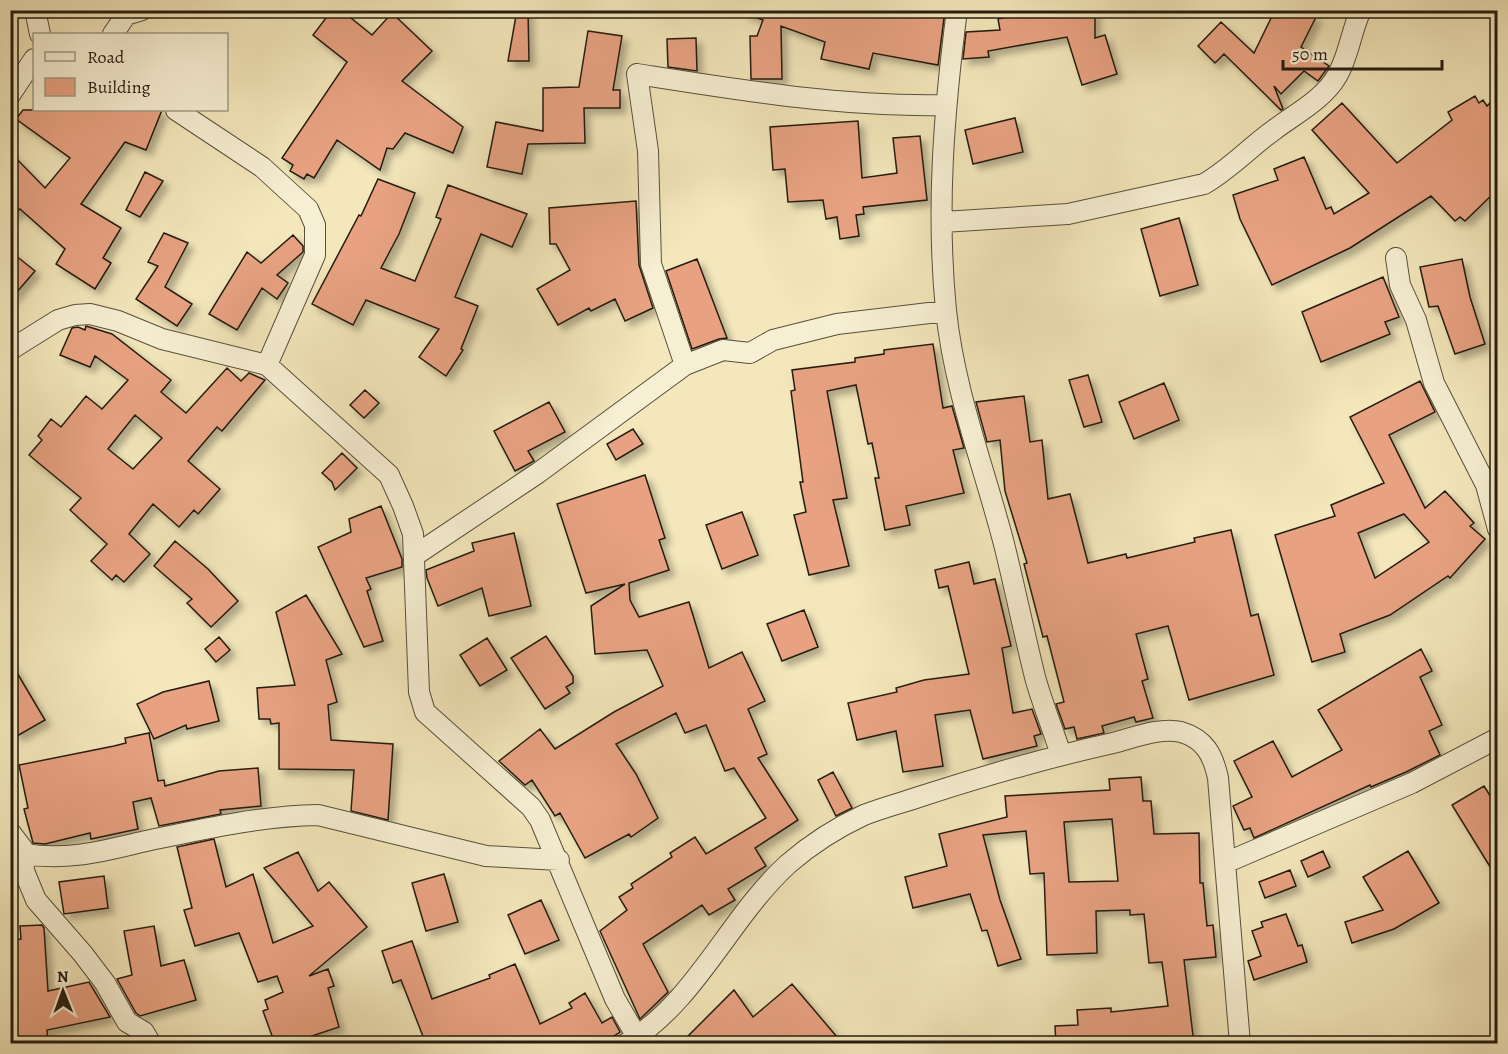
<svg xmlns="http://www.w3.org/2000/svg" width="1508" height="1054" font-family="Alegreya,serif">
  <defs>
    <filter id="shadow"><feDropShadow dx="5.5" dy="5.5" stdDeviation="3" flood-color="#0004"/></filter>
  </defs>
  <rect width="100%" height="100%" fill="#f3e7bb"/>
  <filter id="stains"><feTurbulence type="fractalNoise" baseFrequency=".00333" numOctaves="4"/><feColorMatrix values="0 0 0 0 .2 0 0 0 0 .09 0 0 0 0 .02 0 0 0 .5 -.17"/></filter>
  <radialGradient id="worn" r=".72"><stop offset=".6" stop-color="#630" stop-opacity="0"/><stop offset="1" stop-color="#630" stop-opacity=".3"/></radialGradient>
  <path fill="#e8a282" stroke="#251c11" stroke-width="1.5" fill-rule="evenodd" filter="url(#shadow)" d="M 332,10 L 341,10 L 372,35 L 392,13 L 432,51 L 402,81 L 463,127 L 453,153 L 405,133 L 393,149 L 387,148 L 380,170 L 337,140 L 314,178 L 307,174 L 304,179 L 290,171 L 293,165 L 282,158 L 347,62 L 313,35 Z
    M 517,10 L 528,10 L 529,61 L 508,61 Z
    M 744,10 L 813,10 L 831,17 L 832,10 L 864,10 L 891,16 L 892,10 L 945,10 L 938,65 L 873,53 L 869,69 L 821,59 L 825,42 L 781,26 L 782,79 L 751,79 L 750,36 L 757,36 L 763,20 L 743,13 Z
    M 1006,10 L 1095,10 L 1095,38 L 1105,35 L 1117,74 L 1082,85 L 1067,37 L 988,51 L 989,57 L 963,59 L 966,32 L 1000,30 L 998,19 L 1007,17 Z
    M 1275,10 L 1303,10 L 1316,17 L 1301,47 L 1329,66 L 1318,81 L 1304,71 L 1281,94 L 1274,86 L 1283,109 L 1281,110 L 1224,54 L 1215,63 L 1198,46 L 1221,22 L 1254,53 Z
    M 588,31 L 622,36 L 613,90 L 620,90 L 620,108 L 584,108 L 585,143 L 528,144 L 522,174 L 487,167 L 496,122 L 543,131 L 543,88 L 579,87 Z
    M 696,38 L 697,71 L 668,67 L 667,39 Z
    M 1475,96 L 1479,103 L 1483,100 L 1487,106 L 1497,96 L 1497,190 L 1465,221 L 1460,217 L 1455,221 L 1431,196 L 1350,248 L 1272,285 L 1240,219 L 1233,195 L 1278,180 L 1274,169 L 1304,157 L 1326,209 L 1331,207 L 1334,214 L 1369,193 L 1312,130 L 1342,103 L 1397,163 L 1452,120 L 1448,112 Z
    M 23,110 L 162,110 L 146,150 L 125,142 L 81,204 L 121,228 L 103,258 L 111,263 L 95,289 L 56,264 L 65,249 L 20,209 L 10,218 L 10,152 L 45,188 L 70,158 L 16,119 Z
    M 1015,118 L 1023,152 L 973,164 L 965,130 Z
    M 858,121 L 862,178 L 897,173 L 893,138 L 920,136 L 927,200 L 863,207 L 864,214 L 856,215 L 859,236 L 840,239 L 837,217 L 826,219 L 823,200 L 788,202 L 785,169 L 773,170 L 770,127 Z
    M 145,172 L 163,181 L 140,217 L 126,210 Z
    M 378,179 L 415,193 L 399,234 L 381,268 L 415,281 L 441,219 L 436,217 L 448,185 L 527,214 L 512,247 L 481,234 L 455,297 L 478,306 L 461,349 L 463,350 L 446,376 L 419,357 L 439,329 L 366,300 L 353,325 L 312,304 L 359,215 L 361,216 Z
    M 636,201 L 639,265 L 653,308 L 625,321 L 615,299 L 591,311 L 589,308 L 558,325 L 537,289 L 570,270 L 556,244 L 550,244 L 549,208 Z
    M 1179,218 L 1198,285 L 1160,296 L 1141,229 Z
    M 164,233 L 188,243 L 165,287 L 192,304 L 177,326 L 136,299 L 158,266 L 148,262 Z
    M 293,235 L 303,246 L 303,252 L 277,275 L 288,283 L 277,299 L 262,288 L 237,330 L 209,314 L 247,252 L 261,263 Z
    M 10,251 L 35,271 L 10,300 Z
    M 697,259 L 727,338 L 719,339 L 692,349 L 666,271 Z
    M 1462,259 L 1470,297 L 1485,344 L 1455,354 L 1438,306 L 1429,307 L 1420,267 Z
    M 1383,277 L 1399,317 L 1385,322 L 1390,334 L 1321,362 L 1302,312 Z
    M 86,326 L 112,334 L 171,380 L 161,392 L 186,413 L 227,368 L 241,381 L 249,373 L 265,380 L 222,431 L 217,427 L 188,461 L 220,489 L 198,514 L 194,510 L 179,527 L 153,504 L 129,534 L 150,554 L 124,582 L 116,575 L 112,580 L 91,561 L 107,544 L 70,510 L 81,498 L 29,455 L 42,440 L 38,436 L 51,419 L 61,427 L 86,396 L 102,409 L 128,380 L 95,356 L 90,367 L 60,355 L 72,328 L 78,327 L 85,330 ZM 135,415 L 162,438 L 133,469 L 108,449 Z
    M 933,344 L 943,408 L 952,406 L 964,448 L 953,450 L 964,493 L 906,506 L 910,525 L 885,530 L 875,478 L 879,478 L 872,443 L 868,444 L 856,385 L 827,391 L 847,498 L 833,500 L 849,566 L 809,575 L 794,515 L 806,512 L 800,482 L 803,482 L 791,391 L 795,390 L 792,370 L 855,362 L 855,358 L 884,354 L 884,350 Z
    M 1088,375 L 1102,422 L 1084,427 L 1069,380 Z
    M 1420,381 L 1435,412 L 1389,435 L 1425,508 L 1445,491 L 1474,523 L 1470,526 L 1485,539 L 1450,578 L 1448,576 L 1390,615 L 1340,634 L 1345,652 L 1312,662 L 1275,535 L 1335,516 L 1331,505 L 1384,483 L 1350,417 ZM 1404,514 L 1429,542 L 1375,578 L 1358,533 Z
    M 1164,383 L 1179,420 L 1134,439 L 1119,402 Z
    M 365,390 L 379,403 L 364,418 L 350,405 Z
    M 1024,396 L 1030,442 L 1042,440 L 1048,499 L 1070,494 L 1088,563 L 1126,554 L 1127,558 L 1195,542 L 1194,538 L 1231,530 L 1251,616 L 1258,614 L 1274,675 L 1189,700 L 1168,626 L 1136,634 L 1148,679 L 1142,681 L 1153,718 L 1136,722 L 1134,717 L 1102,726 L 1104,733 L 1077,739 L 1074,727 L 1065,729 L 1056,704 L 1064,702 L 1047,636 L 1043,637 L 1024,564 L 1027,563 L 1005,491 L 1000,440 L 987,442 L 976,402 Z
    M 549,402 L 565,432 L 528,451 L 534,461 L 515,471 L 494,431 Z
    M 633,429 L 643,444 L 616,460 L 607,444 Z
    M 342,453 L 357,468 L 335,490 L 332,482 L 322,473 Z
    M 645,475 L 665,538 L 659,540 L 669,570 L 629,583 L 630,600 L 639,617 L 689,602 L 709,668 L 742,652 L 765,701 L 748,709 L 767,754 L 758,758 L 798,820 L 755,848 L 766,866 L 728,889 L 735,900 L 709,915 L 702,905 L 643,944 L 668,992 L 640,1019 L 600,931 L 627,910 L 619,897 L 633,888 L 631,884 L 672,857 L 670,853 L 695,837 L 706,854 L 766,818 L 734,768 L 725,771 L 706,725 L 685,733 L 676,713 L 616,744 L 636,774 L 658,818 L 631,837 L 629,834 L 585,858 L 560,813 L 555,816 L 532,780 L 525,785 L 499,761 L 540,729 L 555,749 L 614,712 L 663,686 L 647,650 L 595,654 L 591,606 L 625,584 L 586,593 L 557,504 Z
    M 381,506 L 402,559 L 402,567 L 366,578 L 371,589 L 367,591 L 383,641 L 364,647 L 318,547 L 351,532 L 349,519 Z
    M 742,512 L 758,555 L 722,569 L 706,525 Z
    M 514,533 L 531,606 L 489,616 L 482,588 L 438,606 L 427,578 L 426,570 L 474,551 L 472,543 Z
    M 175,541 L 208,569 L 238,601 L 211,627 L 187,603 L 192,599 L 154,566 Z
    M 969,562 L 974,584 L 995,579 L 1011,646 L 1002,648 L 1013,713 L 1032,709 L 1041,734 L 1034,736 L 1037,746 L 983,759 L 970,710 L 935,715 L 943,766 L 903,772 L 896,731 L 857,740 L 848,703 L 897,692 L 896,688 L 924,680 L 969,674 L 948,586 L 939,588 L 935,570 Z
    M 306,595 L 342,654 L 326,660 L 337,702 L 328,705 L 331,740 L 393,744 L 388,820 L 351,811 L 354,770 L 279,769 L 279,723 L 271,724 L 270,719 L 259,719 L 257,688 L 295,685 L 276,612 Z
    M 804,610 L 818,647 L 782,661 L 767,624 Z
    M 546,636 L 573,676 L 573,683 L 566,687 L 570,693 L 545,709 L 511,658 Z
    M 219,637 L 230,650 L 216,662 L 205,649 Z
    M 487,638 L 507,670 L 480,686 L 460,655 Z
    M 1421,649 L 1432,671 L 1420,677 L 1442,725 L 1429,731 L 1440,755 L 1406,772 L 1371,787 L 1370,785 L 1254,838 L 1250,828 L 1244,830 L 1233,806 L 1252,797 L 1234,761 L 1273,741 L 1292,777 L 1342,750 L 1318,710 Z
    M 10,661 L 45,720 L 17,736 L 10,726 Z
    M 209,681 L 219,721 L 187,729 L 186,725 L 154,739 L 137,704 L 163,692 Z
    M 149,733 L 158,781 L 164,780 L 165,786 L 219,771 L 258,768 L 261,806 L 220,810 L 221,814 L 159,826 L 151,798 L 133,802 L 138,829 L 91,839 L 90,833 L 45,844 L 33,843 L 24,809 L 28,808 L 19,765 L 114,746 L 126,743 L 125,738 Z
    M 833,772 L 852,808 L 836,816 L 818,780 Z
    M 1141,777 L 1143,801 L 1151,801 L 1154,834 L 1199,833 L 1200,883 L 1203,883 L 1207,926 L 1213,925 L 1216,957 L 1184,960 L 1194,1044 L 1056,1044 L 1055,1026 L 1078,1025 L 1077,1010 L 1111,1008 L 1111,1012 L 1168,1006 L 1162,962 L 1149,963 L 1144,914 L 1130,915 L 1130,910 L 1096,911 L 1097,953 L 1047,955 L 1044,873 L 1030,874 L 1026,831 L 983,835 L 1000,900 L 1021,959 L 998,966 L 987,930 L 982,931 L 970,894 L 913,908 L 905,877 L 947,866 L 939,834 L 1007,817 L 1005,796 L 1110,790 L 1109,779 ZM 1112,819 L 1118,881 L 1069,882 L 1064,822 Z
    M 1484,786 L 1497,807 L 1497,878 L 1452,805 Z
    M 214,839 L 226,887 L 253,874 L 273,943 L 313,926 L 264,868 L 298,852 L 318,891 L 329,882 L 367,927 L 309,976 L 328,969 L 334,986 L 328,988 L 339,1027 L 288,1044 L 275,1044 L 263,1011 L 268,1009 L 265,1000 L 283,992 L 277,976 L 258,982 L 239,933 L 195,946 L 184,910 L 192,908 L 177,847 Z
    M 1323,851 L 1330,867 L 1308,877 L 1301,861 Z
    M 1408,851 L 1439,903 L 1394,929 L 1352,943 L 1345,922 L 1383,910 L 1363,877 Z
    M 1290,870 L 1296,886 L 1265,898 L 1259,882 Z
    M 444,874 L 458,922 L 426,931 L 412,883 Z
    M 104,876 L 108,908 L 64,914 L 59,882 Z
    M 541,900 L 559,940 L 525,954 L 508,915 Z
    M 1286,914 L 1298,946 L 1302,945 L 1307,962 L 1254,980 L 1248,961 L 1261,956 L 1252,931 L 1263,927 L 1261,922 Z
    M 42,925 L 44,928 L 48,991 L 89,982 L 110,1017 L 47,1030 L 48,1044 L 10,1044 L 10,940 L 21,939 L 20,926 Z
    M 154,926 L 161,966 L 184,960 L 196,1000 L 140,1016 L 136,1013 L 117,979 L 132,975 L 124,931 Z
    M 412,941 L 432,999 L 490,978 L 489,975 L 515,964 L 540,1024 L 572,1008 L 569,1003 L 585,993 L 602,1023 L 612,1017 L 620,1032 L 611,1038 L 614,1044 L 426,1044 L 401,980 L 393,983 L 382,951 Z
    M 792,984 L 843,1044 L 680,1044 L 734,990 L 753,1017 Z"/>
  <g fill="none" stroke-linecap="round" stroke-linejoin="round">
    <defs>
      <path id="minor" d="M 35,10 L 40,34
        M 957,10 C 944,110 936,209 946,310 C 954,390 984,467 1004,544 C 1015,588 1024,633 1035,677 C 1042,703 1053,729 1061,755
        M 113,34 L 126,15 L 142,10
        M 10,95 L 34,59
        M 176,110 L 262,167 L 308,209 L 315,225 L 315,255 L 267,365
        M 943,222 L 1068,214 L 1204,184 C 1230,169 1250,147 1274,130 C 1295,114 1323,100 1337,76 C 1349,56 1351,31 1361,10
        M 1396,258 L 1400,285 L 1416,320 L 1434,383 L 1486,485 L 1498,529
        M 10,350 L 58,320 L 75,315 L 90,314 L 118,321 L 162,339 L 267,365 L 389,475 L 403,506 L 413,534 L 419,692 L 425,712 L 531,807 L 540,820 L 615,999 L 637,1037 L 645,1044
        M 685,365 L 651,264 L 648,151 L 637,74 C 739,90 841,107 945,105
        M 414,556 L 538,473 L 685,365 L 723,350 L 750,353 L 773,340 L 837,324 L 946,311
        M 10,832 L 23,849 L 24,871 L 36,900 L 83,954 L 105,983 L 127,1022 L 144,1032 L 151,1044
        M 24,854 C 68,861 103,851 146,841 C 203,829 260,816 318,815 L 486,856 L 559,860
        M 1225,863 L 1412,783 L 1498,738
        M 627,1043 C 697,1000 729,918 788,864 C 810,845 838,827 864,815 C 884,807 905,802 925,795 C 987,775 1050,757 1113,743 C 1133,738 1160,727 1181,732 C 1205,739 1213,755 1218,778 L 1240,1044"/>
    </defs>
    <use href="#minor" stroke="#584f3c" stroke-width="22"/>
    <use href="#minor" stroke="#f7efd3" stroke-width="20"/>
  </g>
  <rect width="1508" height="1054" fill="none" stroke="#f3e7bb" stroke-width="36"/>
  <rect x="12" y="12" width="1484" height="1030" fill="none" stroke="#251c11" stroke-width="3"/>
  <rect x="18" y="18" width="1472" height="1018" fill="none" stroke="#251c11" stroke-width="1.5"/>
  <rect x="33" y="33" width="195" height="78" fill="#f7efd3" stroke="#a39b85" stroke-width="1.5"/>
  <rect x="45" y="52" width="30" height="9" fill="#f7efd3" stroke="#a39b85" stroke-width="1.5"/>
  <text x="87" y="63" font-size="18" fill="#251c11">Road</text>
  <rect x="45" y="78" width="30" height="18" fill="#e8a282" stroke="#a39b85" stroke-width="1.5"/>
  <text x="87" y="93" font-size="18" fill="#251c11">Building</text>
  <g transform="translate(63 991) rotate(359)" stroke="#f7efd3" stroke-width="4.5" paint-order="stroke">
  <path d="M0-4.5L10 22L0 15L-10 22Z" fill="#251c11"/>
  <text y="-9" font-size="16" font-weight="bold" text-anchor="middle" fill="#251c11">N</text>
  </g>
  <path d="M1283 60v9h159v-9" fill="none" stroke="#251c11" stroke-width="3"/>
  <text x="1292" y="60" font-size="18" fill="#251c11" stroke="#f7efd3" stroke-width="4.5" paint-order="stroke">50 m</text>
  <rect width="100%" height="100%" filter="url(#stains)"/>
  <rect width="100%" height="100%" fill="url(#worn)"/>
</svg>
